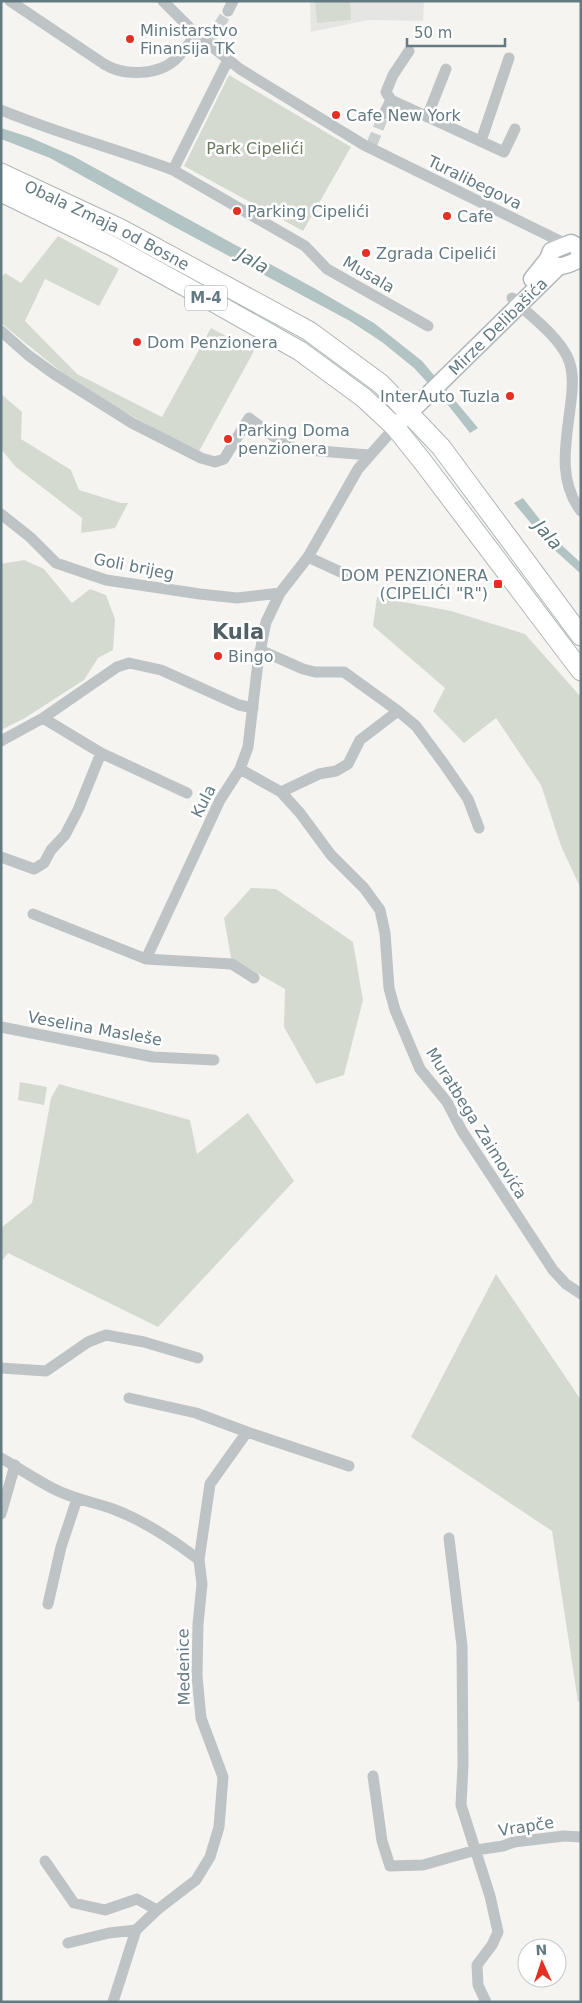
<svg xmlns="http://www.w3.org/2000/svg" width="582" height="2003" font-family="'DejaVu Sans',sans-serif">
  <rect width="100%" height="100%" fill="#f5f4f1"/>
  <path fill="#e5e6e4" d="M 310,1 L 424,1 L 423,21 L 368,20 L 311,32 Z"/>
  <path fill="#d5dad0" d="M 315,1 L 350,1 L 351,20 L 317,23 Z
    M 229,75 L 351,147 L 303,231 L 184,166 Z
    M 58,236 L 119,269 L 99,306 L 45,279 L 25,321 L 77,374 L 162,417 L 211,328 L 254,351 L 198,453 L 77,385 L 1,323 L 1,278 L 5,273 L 21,283 Z
    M 1,394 L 22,412 L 21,439 L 71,470 L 79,490 L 121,503 L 128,503 L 115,528 L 81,533 L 82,518 L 16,467 L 1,449 Z
    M 24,560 L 44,569 L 72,603 L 90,589 L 106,595 L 115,619 L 113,650 L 98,658 L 84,680 L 25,718 L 1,730 L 1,564 Z
    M 377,597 L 451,611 L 525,634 L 581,697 L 581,889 L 561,846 L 541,785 L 496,718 L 464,743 L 433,711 L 445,688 L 373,626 Z
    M 251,888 L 276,889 L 353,942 L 363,1000 L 344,1075 L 316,1084 L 284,1027 L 285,989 L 231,958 L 224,918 Z
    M 20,1082 L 47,1087 L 44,1105 L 18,1100 Z
    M 59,1084 L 190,1120 L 197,1154 L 248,1113 L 294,1181 L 158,1327 L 8,1253 L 1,1262 L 1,1228 L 32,1203 L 51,1098 Z
    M 496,1274 L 581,1400 L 581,1700 L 578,1702 L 552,1531 L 411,1437 Z"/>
  <path fill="#b2c3c4" d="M 1,128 L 29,137 L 73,156 L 314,288 L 374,323 L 422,361 L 478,428 L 470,433 L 448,405 L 414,368 L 382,342 L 350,321 L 171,225 L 50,158 L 1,139 Z
    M 523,498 L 555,539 L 581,563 L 581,574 L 549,545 L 514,503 Z"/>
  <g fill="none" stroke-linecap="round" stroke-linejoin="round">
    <path stroke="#cacfd0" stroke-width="11" stroke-dasharray="11 5.5" stroke-linecap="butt" d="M 210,40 L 228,11
      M 372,144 L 384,114"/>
    <defs>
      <g id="secondary">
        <path d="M 571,243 C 579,246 582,254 576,261 C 566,265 556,271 548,259 L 551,251 Z"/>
        <path d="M 532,279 L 548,259"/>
        <path id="s1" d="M 395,427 L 558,267"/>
      </g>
      <g id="primary">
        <path id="s2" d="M 1,173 L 121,229 L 309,331 L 381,384 L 441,447 L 581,636"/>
        <path d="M 1,192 L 112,246 L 217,304 L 300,351 L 364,398 L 395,427 L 423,462 L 581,671"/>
      </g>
    </defs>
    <use href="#secondary" stroke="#b0b7ba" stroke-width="19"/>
    <use href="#primary" stroke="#afb6b8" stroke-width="21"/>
    <path stroke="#bec3c5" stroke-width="11" d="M 10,1 L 104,64 C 123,76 158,76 176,59 C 183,52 190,43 196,34
      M 163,1 L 196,34 L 240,69 L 364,145 L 566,244
      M 228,11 L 233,1
      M 228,60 L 173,170 L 305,246 L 327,269 L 428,326
      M 391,100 L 386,92 L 393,75 L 409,51
      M 1,110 C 57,133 116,149 173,170
      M 384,114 L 391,100 L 504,152 L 515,129
      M 427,117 L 446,69
      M 481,141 L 509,58
      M 512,298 C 530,316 555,333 567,356 C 574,370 573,386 571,401 C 567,438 556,479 581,511
      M 1,331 L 28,355 L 54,374 L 132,423 L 201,458 L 215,462 L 224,459 L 249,418 L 273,436 L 295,449 L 369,455
      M 1,514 L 30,537 L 56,563 L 106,580 L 200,594 L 237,598 L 280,593
      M 308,557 L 347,575
      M 260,650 L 303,669 L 315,672 L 344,672 L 398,711 L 416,726 L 444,764 L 468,799 L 479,828
      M 1,741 L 43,718 L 117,667 L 129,663 L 161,670 L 239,705 L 253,708
      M 101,753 L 187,793
      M 240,769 L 281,792 L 300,813 L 331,855 L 364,888 L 380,910 L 385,933 L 389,988 L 395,1010 L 420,1069 L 447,1102 L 462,1131 L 553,1270 L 566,1284 L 581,1294
      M 281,792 L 319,774 L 336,771 L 348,764 L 360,740 L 398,711
      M 1,857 L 34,869 L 44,863 L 51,850 L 65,835 L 78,810 L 101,753 L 43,718
      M 33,914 L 146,959 L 220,800 L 240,769 L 248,747 L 258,662 L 266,622 L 280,593 L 308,557 L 358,469 L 395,427
      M 146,959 L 232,964 L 254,978
      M 1,1027 L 153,1057 L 214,1060
      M 1,1368 L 46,1371 L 88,1342 L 106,1335 L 144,1342 L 198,1358
      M 129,1398 L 196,1413 L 247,1432 L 349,1466
      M 1,1458 C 19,1468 36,1480 54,1489 C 73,1499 93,1502 113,1509 C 145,1521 172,1539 199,1560 L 202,1584 L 198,1624 L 197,1676 L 201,1718 L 223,1777 L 219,1827 L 210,1857 L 196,1880 L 157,1910 L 136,1930 L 113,2002
      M 1,1514 L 15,1465
      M 449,1538 L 462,1646 L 463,1765 L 461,1805 L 490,1896 L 498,1932 L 492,1945 L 477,1965 L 478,1985 L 486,2002
      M 199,1560 L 210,1484 L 247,1432
      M 48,1604 L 61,1547 L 77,1499
      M 373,1776 L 382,1841 L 390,1866 L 423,1865 L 476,1850 L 503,1846 L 514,1842 L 564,1836 L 581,1837
      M 45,1861 L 74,1903 L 105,1910 L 137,1899 L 157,1910
      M 68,1943 L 109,1933 L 136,1930"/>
    <use href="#secondary" stroke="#fff" stroke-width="16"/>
    <use href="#primary" stroke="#fff" stroke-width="19"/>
  </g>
  <g fill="#e33022" stroke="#fff" stroke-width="2">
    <circle cx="130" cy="39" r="5"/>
    <circle cx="336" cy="115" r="5"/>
    <circle cx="237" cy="211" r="5"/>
    <circle cx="447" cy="216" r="5"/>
    <circle cx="366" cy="253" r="5"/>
    <circle cx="137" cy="342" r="5"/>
    <circle cx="510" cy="396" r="5"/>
    <circle cx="228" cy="439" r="5"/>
    <rect x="493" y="579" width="10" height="10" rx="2.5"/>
    <circle cx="218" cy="656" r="5"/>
  </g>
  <g text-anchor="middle" stroke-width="5" stroke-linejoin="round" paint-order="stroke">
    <rect fill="#fff" stroke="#92a2a8" stroke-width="1" x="185" y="285.5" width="42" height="25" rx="4"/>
    <g font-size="15" font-weight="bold" fill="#647a82">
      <text x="206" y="303">M-4</text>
    </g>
    <g font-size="16" fill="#647a82" stroke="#fff" text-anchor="start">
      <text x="140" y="36">Ministarstvo<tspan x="140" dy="18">Finansija TK</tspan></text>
      <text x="346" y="121">Cafe New York</text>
      <text x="247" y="217">Parking Cipelići</text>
      <text x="457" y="222">Cafe</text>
      <text x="376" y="259">Zgrada Cipelići</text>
      <text x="147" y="348">Dom Penzionera</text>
      <text x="500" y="402" text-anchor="end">InterAuto Tuzla</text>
      <text x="238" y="436">Parking Doma<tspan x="238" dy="18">penzionera</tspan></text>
      <text x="488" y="581" text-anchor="end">DOM PENZIONERA<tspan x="488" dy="18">(CIPELIĆI "R")</tspan></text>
      <text x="228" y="662">Bingo</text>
    </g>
    <g font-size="16" fill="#6b7962" stroke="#fff">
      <text x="255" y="154">Park Cipelići</text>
    </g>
    <g font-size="16" fill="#647a82" stroke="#fff">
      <text transform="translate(475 182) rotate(26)" y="6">Turalibegova</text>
      <text dy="6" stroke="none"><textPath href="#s2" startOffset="118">Obala Zmaja od Bosne</textPath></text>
      <text transform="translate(369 274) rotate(30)" y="6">Musala</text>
      <text dy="6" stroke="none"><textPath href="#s1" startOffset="144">Mirze Delibašića</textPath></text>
      <text transform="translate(134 566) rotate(11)" y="6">Goli brijeg</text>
      <text transform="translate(203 801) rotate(-63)" y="6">Kula</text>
      <text transform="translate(95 1028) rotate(10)" y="6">Veselina Masleše</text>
      <text transform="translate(477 1123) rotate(58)" y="6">Muratbega Zaimovića</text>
      <text transform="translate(183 1667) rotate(-91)" y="6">Medenice</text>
      <text transform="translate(526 1826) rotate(-9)" y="6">Vrapče</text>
    </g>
    <g font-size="18" font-style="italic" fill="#5a7678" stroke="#fff">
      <text transform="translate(253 261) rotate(29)" y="6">Jala</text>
      <text transform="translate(548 535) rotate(49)" y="6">Jala</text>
    </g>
    <g font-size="21" font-weight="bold" fill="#516167" stroke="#fff">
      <text x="238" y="639">Kula</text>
    </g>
  </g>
  <rect width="582" height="2003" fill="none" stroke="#647a82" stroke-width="5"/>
  <g transform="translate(542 1963) rotate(357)"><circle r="24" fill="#ffffff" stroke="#c1cacd"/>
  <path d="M0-4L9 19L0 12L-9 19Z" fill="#e33022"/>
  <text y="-8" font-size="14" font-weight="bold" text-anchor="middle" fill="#647a82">N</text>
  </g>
  <path d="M407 38v8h98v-8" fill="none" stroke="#647a82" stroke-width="2.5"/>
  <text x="414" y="38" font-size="15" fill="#647a82" stroke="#ffffff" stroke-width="4" paint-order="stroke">50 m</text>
</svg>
